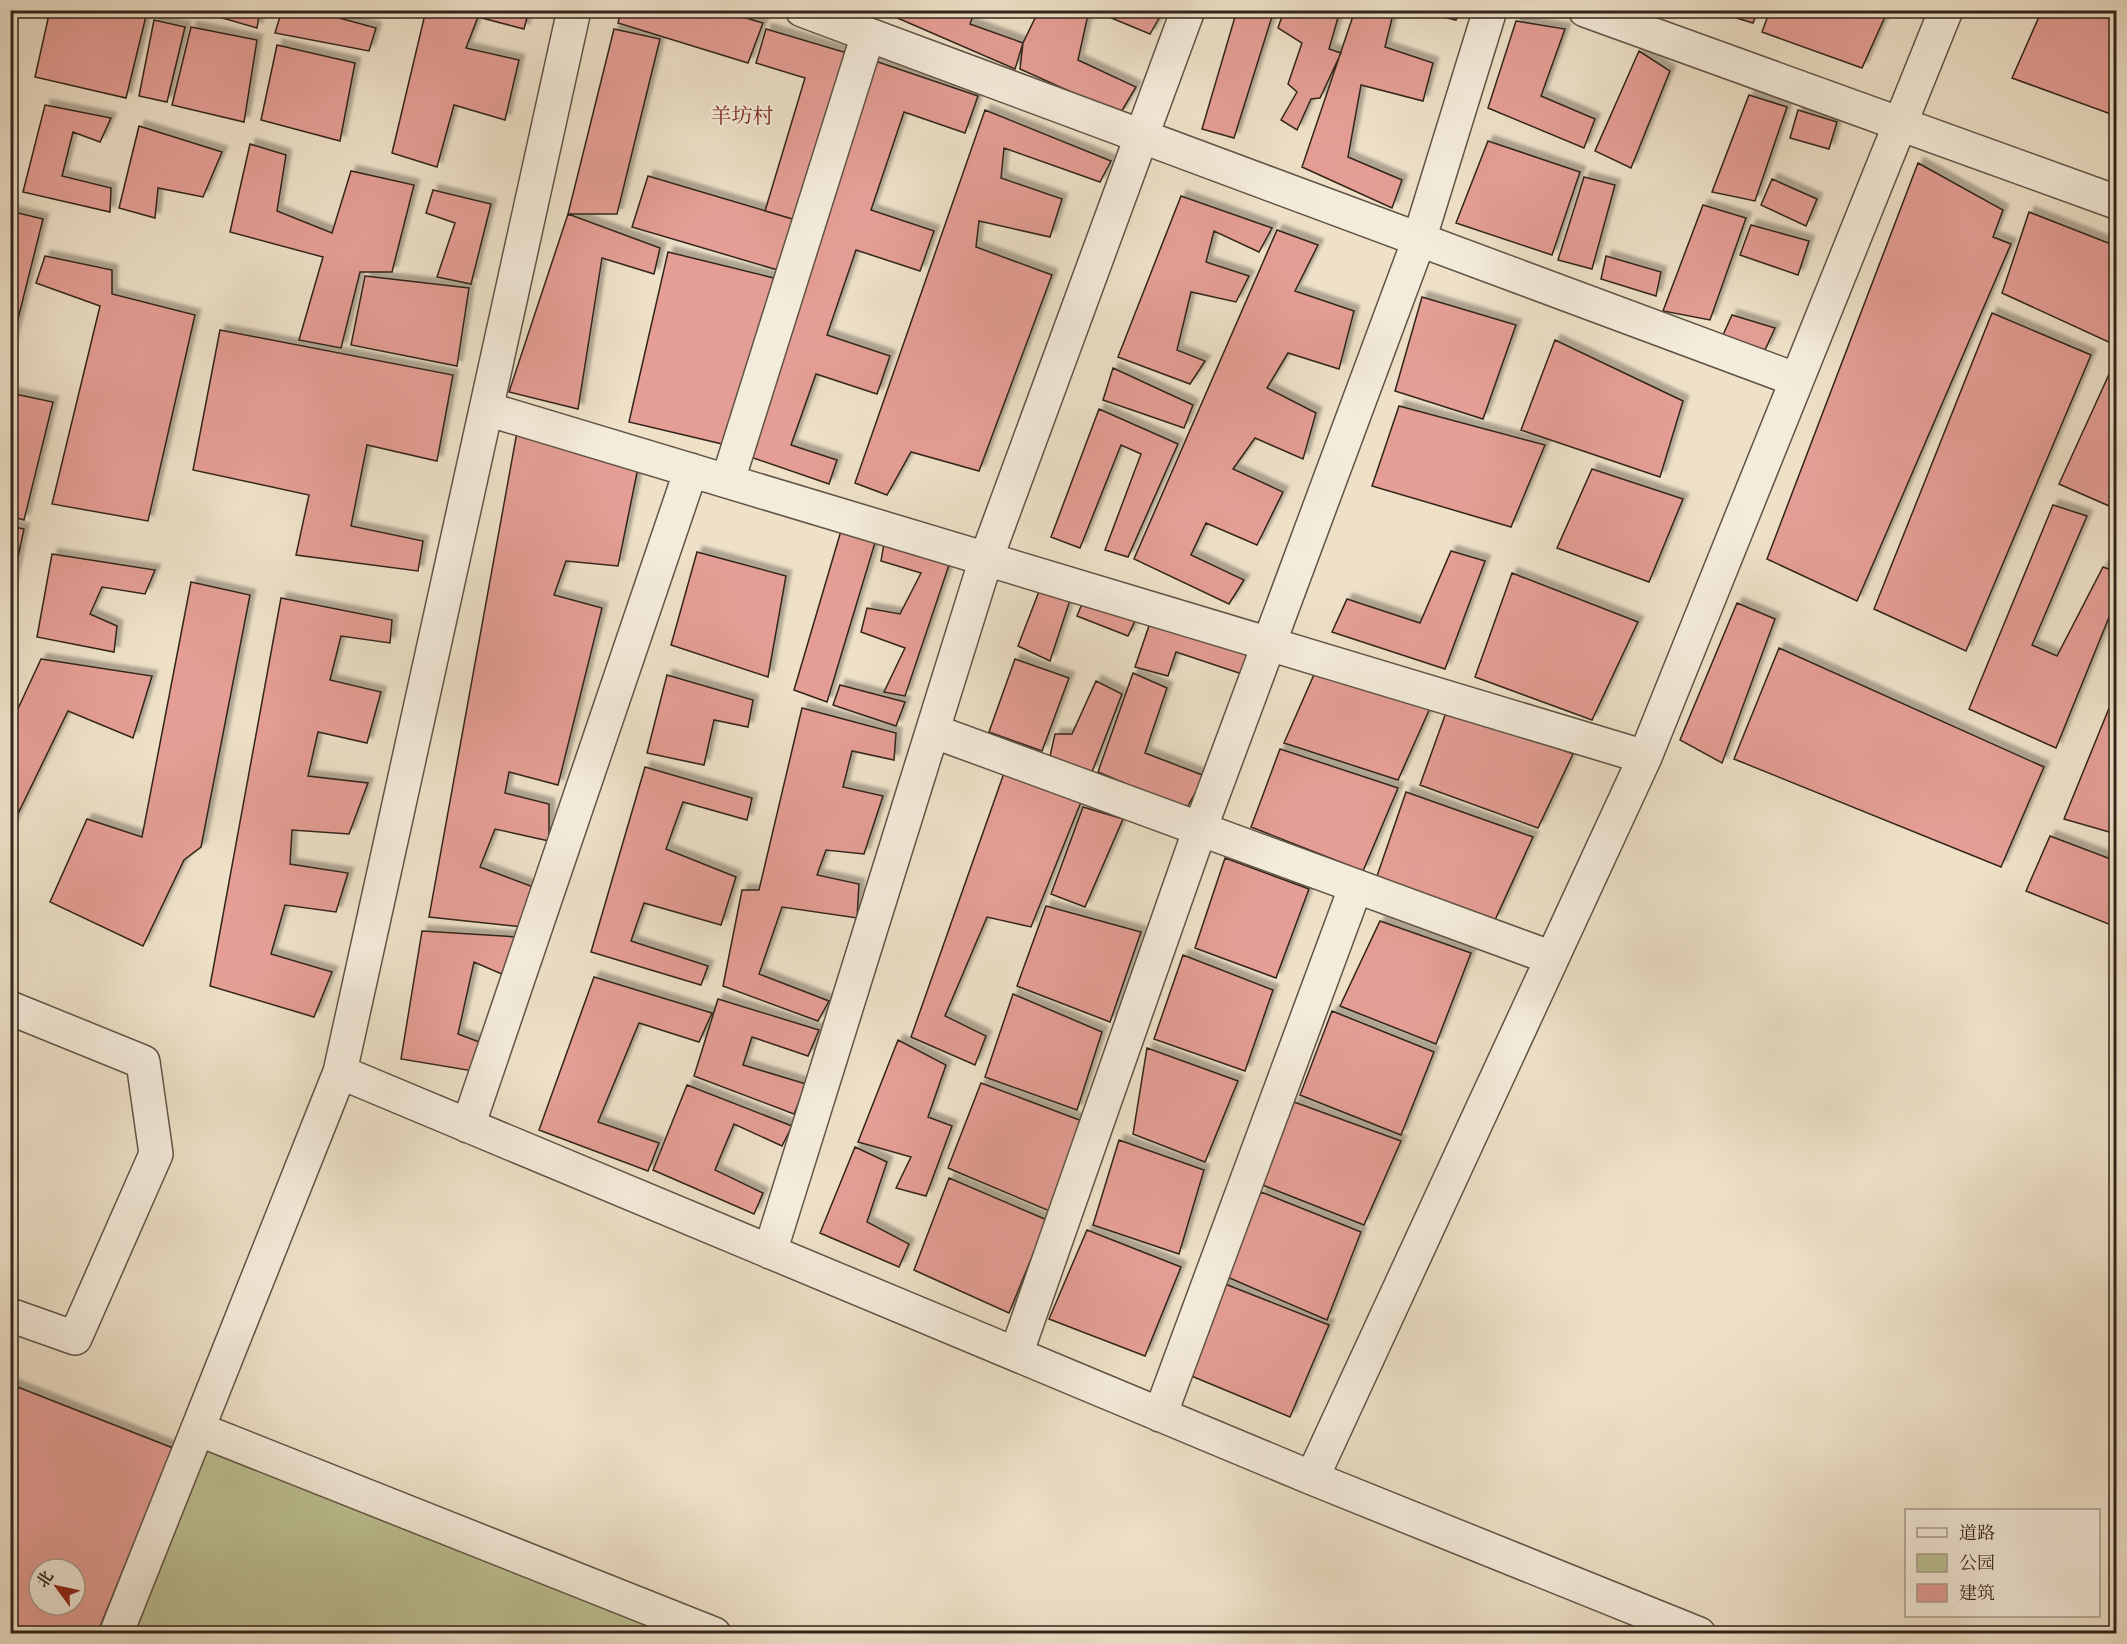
<svg xmlns="http://www.w3.org/2000/svg" width="2127" height="1644" font-family="Vollkorn,'Noto Serif SC',serif">
  <defs>
    <filter id="shadow"><feDropShadow dx="5.5" dy="-5.5" stdDeviation="1.5" flood-color="#0004"/></filter>
  </defs>
  <rect width="100%" height="100%" fill="#eee1c8"/>
  <filter id="stains"><feTurbulence type="fractalNoise" baseFrequency=".00333" numOctaves="4"/><feColorMatrix values="0 0 0 0 .2 0 0 0 0 .09 0 0 0 0 .02 0 0 0 .5 -.17"/></filter>
  <radialGradient id="worn" r=".72"><stop offset=".6" stop-color="#630" stop-opacity="0"/><stop offset="1" stop-color="#630" stop-opacity=".3"/></radialGradient>
  <path fill="#bdc293" stroke="#787456" stroke-width="1.5" d="M 198,1429 L 714,1634 L 116,1634 Z"/>
  <path fill="#e59e95" stroke="#32251a" stroke-width="1.5" fill-rule="evenodd" filter="url(#shadow)" d="M 50,10 L 139,10 L 147,12 L 126,98 L 35,77 Z
    M 195,10 L 260,10 L 257,28 Z
    M 282,10 L 322,10 L 321,13 L 376,28 L 369,51 L 275,33 Z
    M 426,10 L 529,10 L 524,29 L 478,17 L 466,48 L 519,60 L 505,120 L 454,105 L 437,167 L 392,153 Z
    M 621,10 L 719,10 L 763,23 L 748,63 L 618,23 Z
    M 879,10 L 975,10 L 970,24 L 1023,43 L 1015,69 Z
    M 1039,10 L 1089,10 L 1078,60 L 1136,87 L 1120,114 L 1020,69 L 1023,43 Z
    M 1092,10 L 1154,10 L 1162,13 L 1150,34 Z
    M 1237,10 L 1274,10 L 1234,138 L 1202,129 Z
    M 1284,10 L 1329,10 L 1339,14 L 1329,49 L 1341,53 L 1320,98 L 1311,99 L 1297,130 L 1281,120 L 1297,92 L 1288,84 L 1302,43 L 1278,28 Z
    M 1355,10 L 1394,10 L 1385,47 L 1433,63 L 1423,101 L 1361,85 L 1348,157 L 1402,180 L 1392,208 L 1302,167 Z
    M 1415,10 L 1460,10 L 1456,20 Z
    M 1732,10 L 1758,10 L 1753,23 L 1730,16 Z
    M 1770,10 L 1888,10 L 1862,68 L 1762,32 Z
    M 2042,10 L 2116,10 L 2116,116 L 2012,78 Z
    M 154,20 L 185,27 L 167,102 L 139,96 Z
    M 1516,21 L 1565,29 L 1541,96 L 1595,119 L 1584,148 L 1488,108 Z
    M 191,27 L 257,40 L 244,122 L 172,105 Z
    M 614,29 L 660,39 L 617,214 L 568,214 Z
    M 766,29 L 847,53 L 796,220 L 765,211 L 805,78 L 756,63 Z
    M 277,45 L 355,63 L 340,141 L 261,120 Z
    M 1639,51 L 1670,71 L 1631,168 L 1595,151 Z
    M 875,61 L 978,96 L 965,133 L 904,112 L 871,210 L 934,231 L 920,271 L 856,250 L 827,335 L 890,356 L 877,394 L 816,374 L 791,445 L 837,460 L 829,484 L 739,453 Z
    M 1749,95 L 1787,107 L 1755,201 L 1712,192 Z
    M 45,105 L 111,118 L 100,142 L 73,132 L 62,176 L 111,188 L 110,212 L 23,192 Z
    M 985,110 L 1111,161 L 1100,182 L 1004,148 L 1001,178 L 1062,199 L 1050,237 L 979,221 L 976,247 L 1052,275 L 979,471 L 911,452 L 887,495 L 855,483 Z
    M 1798,110 L 1837,122 L 1829,149 L 1790,138 Z
    M 139,126 L 222,152 L 203,197 L 158,188 L 155,218 L 119,208 Z
    M 1488,141 L 1580,172 L 1552,255 L 1456,223 Z
    M 250,144 L 286,155 L 277,211 L 332,233 L 351,171 L 414,185 L 392,272 L 360,272 L 341,348 L 299,340 L 323,257 L 230,232 Z
    M 1918,163 L 2003,210 L 1993,237 L 2011,244 L 1857,601 L 1767,559 Z
    M 648,176 L 796,220 L 781,271 L 632,227 Z
    M 1584,177 L 1615,185 L 1592,269 L 1558,260 Z
    M 1772,179 L 1817,199 L 1806,226 L 1761,205 Z
    M 433,190 L 491,204 L 471,284 L 437,277 L 455,223 L 426,213 Z
    M 1181,196 L 1272,228 L 1259,252 L 1214,231 L 1206,262 L 1249,276 L 1236,302 L 1191,292 L 1177,350 L 1205,361 L 1190,384 L 1118,357 Z
    M 1703,205 L 1746,218 L 1710,320 L 1663,311 Z
    M 10,211 L 43,219 L 10,351 Z
    M 2029,212 L 2116,246 L 2116,338 L 2113,344 L 2002,293 Z
    M 568,214 L 660,248 L 654,274 L 602,258 L 578,409 L 509,392 Z
    M 1751,225 L 1809,241 L 1798,275 L 1740,255 Z
    M 1277,230 L 1318,245 L 1295,291 L 1354,311 L 1339,369 L 1288,353 L 1267,388 L 1316,413 L 1303,459 L 1255,438 L 1233,469 L 1283,492 L 1257,545 L 1206,523 L 1191,555 L 1244,580 L 1229,604 L 1134,559 Z
    M 668,252 L 782,280 L 735,447 L 629,422 Z
    M 45,256 L 112,270 L 112,294 L 195,315 L 148,521 L 52,504 L 100,306 L 36,283 Z
    M 1606,256 L 1661,272 L 1656,296 L 1601,279 Z
    M 365,276 L 469,288 L 457,366 L 351,345 Z
    M 1422,297 L 1516,325 L 1483,419 L 1395,391 Z
    M 1992,313 L 2091,355 L 1966,651 L 1874,609 Z
    M 1732,315 L 1775,328 L 1765,350 L 1723,335 Z
    M 220,330 L 453,375 L 437,461 L 367,445 L 351,526 L 423,541 L 418,571 L 296,555 L 309,495 L 193,470 Z
    M 1555,340 L 1683,401 L 1660,477 L 1521,430 Z
    M 2116,359 L 2116,509 L 2059,484 Z
    M 1113,368 L 1193,405 L 1184,428 L 1103,400 Z
    M 10,393 L 53,402 L 24,520 L 10,516 Z
    M 1399,406 L 1545,445 L 1511,527 L 1372,486 Z
    M 1099,409 L 1178,444 L 1128,557 L 1105,550 L 1141,454 L 1121,445 L 1080,548 L 1051,537 Z
    M 517,432 L 639,463 L 618,566 L 566,561 L 554,595 L 602,608 L 558,785 L 509,772 L 505,793 L 549,804 L 549,841 L 495,829 L 480,867 L 536,888 L 523,927 L 429,917 Z
    M 1592,469 L 1683,499 L 1649,582 L 1557,548 Z
    M 2053,505 L 2087,516 L 2032,645 L 2057,656 L 2103,567 L 2116,572 L 2116,600 L 2056,748 L 1969,709 Z
    M 843,524 L 877,536 L 827,702 L 794,690 Z
    M 10,526 L 24,529 L 10,594 Z
    M 885,537 L 952,556 L 905,696 L 884,692 L 905,648 L 861,632 L 867,608 L 900,614 L 921,573 L 881,561 Z
    M 1451,551 L 1485,561 L 1445,669 L 1332,632 L 1347,599 L 1420,623 Z
    M 697,552 L 786,576 L 768,677 L 671,645 Z
    M 52,554 L 155,570 L 145,594 L 102,587 L 90,614 L 117,626 L 114,652 L 37,637 Z
    M 1512,573 L 1638,622 L 1592,720 L 1475,677 Z
    M 1043,581 L 1073,591 L 1050,661 L 1018,646 Z
    M 191,582 L 250,595 L 201,847 L 184,860 L 143,946 L 50,902 L 87,819 L 142,837 Z
    M 1086,594 L 1139,612 L 1128,636 L 1077,616 Z
    M 281,598 L 392,620 L 390,643 L 341,636 L 330,680 L 381,692 L 367,743 L 318,732 L 308,776 L 368,783 L 349,834 L 292,830 L 290,864 L 348,873 L 336,912 L 285,905 L 271,954 L 332,972 L 314,1017 L 210,986 Z
    M 1737,603 L 1775,619 L 1722,763 L 1680,740 Z
    M 1152,617 L 1251,647 L 1245,675 L 1176,652 L 1168,676 L 1135,667 Z
    M 1779,648 L 2044,767 L 2001,867 L 1734,759 Z
    M 41,659 L 152,676 L 133,738 L 68,711 L 10,830 L 10,726 Z
    M 1015,659 L 1069,678 L 1042,751 L 989,732 Z
    M 1316,670 L 1431,706 L 1398,780 L 1284,743 Z
    M 1133,673 L 1167,688 L 1145,753 L 1205,776 L 1186,809 L 1098,772 Z
    M 667,675 L 753,700 L 748,727 L 714,720 L 704,765 L 647,753 Z
    M 1096,681 L 1122,694 L 1092,772 L 1050,756 L 1055,734 L 1072,734 Z
    M 840,685 L 905,702 L 896,726 L 833,705 Z
    M 2116,691 L 2116,834 L 2064,819 Z
    M 1448,707 L 1573,754 L 1538,828 L 1420,785 Z
    M 802,708 L 896,733 L 894,760 L 852,751 L 843,787 L 883,796 L 864,854 L 826,850 L 817,875 L 859,884 L 857,918 L 782,907 L 759,974 L 829,1001 L 818,1021 L 723,986 L 742,890 L 759,890 Z
    M 1280,749 L 1398,788 L 1363,871 L 1251,827 Z
    M 645,767 L 752,798 L 747,820 L 683,802 L 666,849 L 736,877 L 721,925 L 644,903 L 631,941 L 708,966 L 701,985 L 591,952 Z
    M 1004,773 L 1081,802 L 1031,927 L 987,917 L 945,1016 L 986,1036 L 975,1065 L 911,1037 Z
    M 1406,792 L 1533,837 L 1495,920 L 1376,879 Z
    M 1083,807 L 1123,819 L 1085,907 L 1051,894 Z
    M 2050,836 L 2116,861 L 2116,927 L 2026,891 Z
    M 1225,858 L 1309,889 L 1276,978 L 1195,948 Z
    M 1046,906 L 1141,932 L 1110,1022 L 1017,986 Z
    M 1380,921 L 1471,953 L 1436,1044 L 1340,1006 Z
    M 422,931 L 517,937 L 504,975 L 474,962 L 458,1034 L 490,1046 L 479,1072 L 401,1059 Z
    M 1183,955 L 1273,990 L 1245,1071 L 1154,1039 Z
    M 594,977 L 712,1013 L 699,1042 L 639,1023 L 598,1122 L 659,1143 L 648,1171 L 539,1130 Z
    M 1013,994 L 1102,1032 L 1077,1110 L 985,1077 Z
    M 718,999 L 819,1030 L 808,1056 L 752,1037 L 743,1065 L 806,1084 L 794,1114 L 694,1076 Z
    M 1332,1011 L 1434,1052 L 1401,1135 L 1300,1095 Z
    M 898,1040 L 946,1065 L 928,1117 L 952,1126 L 926,1196 L 896,1188 L 911,1157 L 858,1142 Z
    M 1147,1048 L 1238,1081 L 1205,1162 L 1133,1134 Z
    M 981,1083 L 1082,1121 L 1052,1212 L 948,1168 Z
    M 687,1085 L 792,1126 L 782,1146 L 734,1124 L 715,1170 L 763,1193 L 754,1214 L 653,1170 Z
    M 1294,1102 L 1401,1141 L 1364,1225 L 1260,1184 Z
    M 1119,1140 L 1204,1170 L 1179,1254 L 1093,1225 Z
    M 855,1147 L 887,1162 L 867,1222 L 909,1244 L 899,1267 L 820,1233 Z
    M 949,1178 L 1047,1220 L 1009,1313 L 914,1270 Z
    M 1261,1192 L 1361,1232 L 1327,1320 L 1225,1276 Z
    M 1087,1230 L 1181,1267 L 1145,1356 L 1049,1319 Z
    M 1220,1282 L 1329,1325 L 1290,1417 L 1189,1375 Z
    M 10,1384 L 173,1448 L 97,1634 L 10,1634 ZM 39,1569 L 75,1569 L 75,1605 L 39,1605 Z"/>
  <g fill="none" stroke-linecap="round" stroke-linejoin="round">
    <defs>
      <path id="minor" d="M 574,10 L 340,1072 L 1312,1478 L 1699,1634
        M 802,10 L 1797,380
        M 1585,10 L 2116,202
        M 487,409 L 1645,757
        M 728,480 L 868,35
        M 933,731 L 1552,958
        M 10,1008 L 143,1062 L 156,1154 L 75,1338 L 10,1315
        M 468,1126 L 691,470
        M 770,1252 L 986,559 L 1188,10
        M 1016,1354 L 1200,829 L 1419,240 L 1490,10
        M 1160,1415 L 1356,886
        M 198,1429 L 714,1634
        M 1312,1478 L 1645,757 L 1946,10
        M 116,1634 L 340,1072"/>
    </defs>
    <use href="#minor" stroke="#615446" stroke-width="36"/>
    <use href="#minor" stroke="#f4ecdb" stroke-width="33"/>
  </g>
  <g text-anchor="middle" stroke-width="5" stroke-linejoin="round" paint-order="stroke">
    <g font-size="21" fill="#7a1f14" stroke="#f4ecdb">
      <text x="742" y="123">羊坊村</text>
    </g>
  </g>
  <rect width="2127" height="1644" fill="none" stroke="#eee1c8" stroke-width="36"/>
  <rect x="12" y="12" width="2103" height="1620" fill="none" stroke="#32251a" stroke-width="3"/>
  <rect x="18" y="18" width="2091" height="1608" fill="none" stroke="#32251a" stroke-width="1.5"/>
  <rect x="1905" y="1509" width="195" height="108" fill="#f4ecdb" stroke="#a69c8e" stroke-width="1.5"/>
  <rect x="1917" y="1528" width="30" height="9" fill="#f4ecdb" stroke="#a69c8e" stroke-width="1.5"/>
  <text x="1959" y="1539" font-size="18" fill="#32251a">道路</text>
  <rect x="1917" y="1554" width="30" height="18" fill="#bdc293" stroke="#a69c8e" stroke-width="1.5"/>
  <text x="1959" y="1569" font-size="18" fill="#32251a">公园</text>
  <rect x="1917" y="1584" width="30" height="18" fill="#e59e95" stroke="#a69c8e" stroke-width="1.5"/>
  <text x="1959" y="1599" font-size="18" fill="#32251a">建筑</text>
  <g transform="translate(57 1587) rotate(303)"><circle r="28" fill="#f4ecdb" stroke="#a69c8e" stroke-width="1.5"/>
  <path d="M0-4.5L10 22L0 15L-10 22Z" fill="#8f2418"/>
  <text y="-9" font-size="16" font-weight="bold" text-anchor="middle" fill="#32251a">北</text>
  </g>
  <rect width="100%" height="100%" filter="url(#stains)"/>
  <rect width="100%" height="100%" fill="url(#worn)"/>
</svg>
